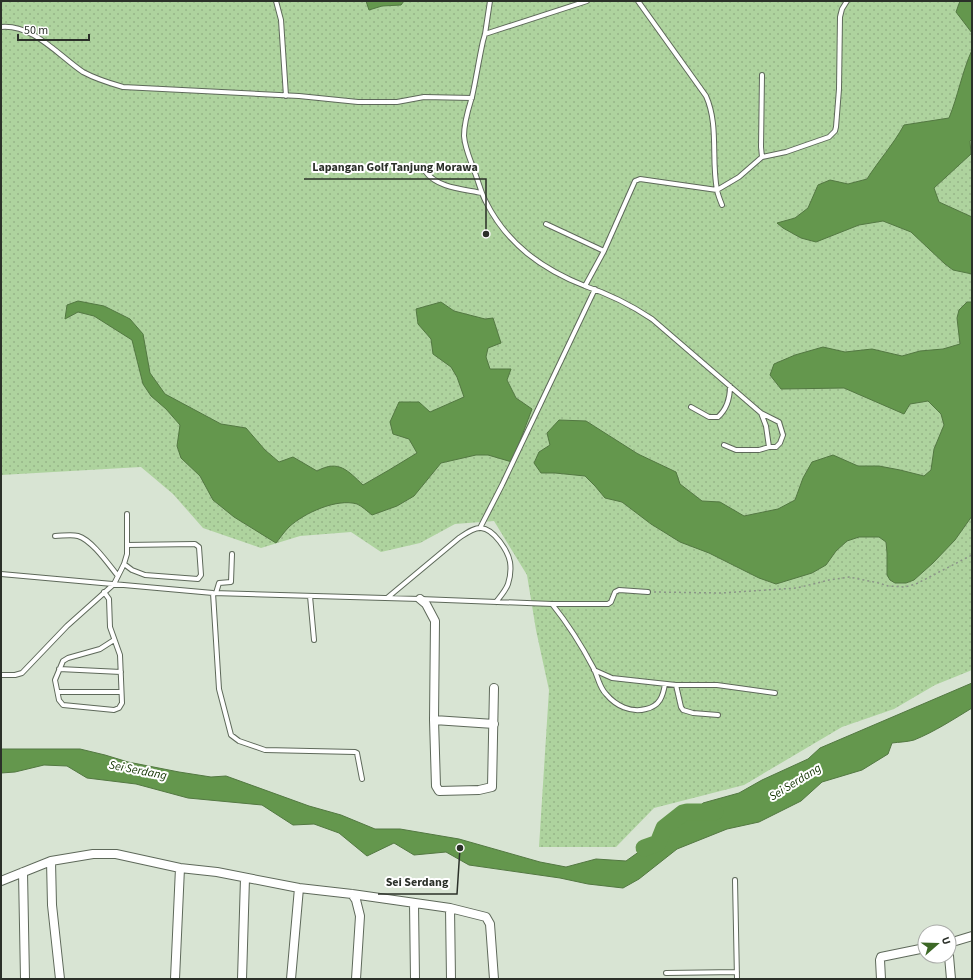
<svg xmlns="http://www.w3.org/2000/svg" width="973" height="980" font-family="'Source Sans 3',sans-serif">
  <defs>
    <pattern id="grass-dots" width="8" height="8" patternUnits="userSpaceOnUse"><rect width="8" height="8" fill="#aed39e"/><path d="M2 2h.1M6 6h.1" fill="none" stroke="#96b588" stroke-width="1.8" stroke-linecap="round"/></pattern>
  </defs>
  <rect width="100%" height="100%" fill="#d8e4d3"/>
  <path fill="url(#grass-dots)" d="M 1,1 L 972,1 L 972,670 L 935,685 L 894,709 L 842,727 L 744,785 L 654,808 L 616,847 L 539,847 L 549,690 L 536,630 L 527,575 L 494,521 L 455,524 L 420,543 L 381,552 L 351,532 L 300,536 L 261,548 L 203,528 L 173,494 L 141,467 L 1,475 Z"/>
  <path fill="#64974d" stroke="#537842" d="M 366,1 L 404,1 L 401,5 L 382,6 L 369,10 Z
    M 960,1 L 972,1 L 972,33 L 956,12 Z
    M 972,50 L 972,139 L 970,141 L 971,154 L 934,188 L 939,202 L 972,217 L 972,274 L 953,270 L 945,264 L 911,232 L 883,221 L 859,225 L 816,242 L 801,238 L 783,228 L 777,223 L 795,218 L 808,208 L 818,185 L 830,180 L 848,184 L 867,179 C 879,160 893,145 904,125 L 949,118 C 958,96 962,72 972,50 Z
    M 78,301 L 104,306 L 130,319 L 143,334 L 150,373 L 165,394 L 221,424 L 246,428 L 265,450 L 279,462 L 293,457 L 317,471 C 339,459 348,471 363,485 L 389,470 L 417,453 L 409,439 L 393,434 L 390,422 L 399,402 L 419,402 L 430,412 L 464,397 L 457,377 L 451,367 L 433,354 L 431,339 L 418,324 L 416,309 L 441,302 L 454,311 L 485,319 L 493,318 L 501,343 L 488,348 L 486,357 L 490,369 L 511,369 L 507,380 L 516,398 L 532,409 L 512,462 L 488,455 L 476,455 L 441,463 L 414,496 L 397,506 L 372,515 C 368,512 362,506 357,504 C 337,498 304,513 289,527 C 284,532 280,538 276,543 L 234,517 L 213,500 L 200,476 L 181,458 L 177,446 L 180,425 L 166,409 L 151,396 L 143,384 L 132,340 L 94,316 L 78,312 L 65,319 L 67,305 Z
    M 967,302 L 972,302 L 972,516 L 955,540 L 933,563 L 914,580 L 906,583 L 895,583 L 890,580 L 887,575 L 887,553 L 886,542 L 879,537 L 859,537 L 847,541 L 836,551 L 826,565 L 812,573 L 776,584 L 759,578 L 709,553 L 680,542 L 651,524 L 622,502 L 605,498 L 595,486 L 585,476 L 555,473 L 541,473 L 534,463 L 539,452 L 550,445 L 547,433 L 559,420 L 586,421 L 638,454 L 676,472 L 680,484 L 702,501 L 720,502 L 744,516 L 778,509 L 795,500 L 803,478 L 812,462 L 833,455 L 858,466 L 879,466 L 900,470 L 924,476 L 931,470 L 934,449 L 944,425 L 941,414 L 928,401 L 910,404 L 904,414 L 844,388 L 781,389 L 770,375 L 774,364 L 795,355 L 823,347 L 845,352 L 872,349 L 902,356 L 920,351 L 943,349 L 960,344 L 957,318 L 959,310 Z
    M 972,683 L 972,708 C 954,719 934,732 914,740 C 907,742 899,742 892,743 L 888,754 L 862,770 L 822,782 L 801,801 L 759,822 L 727,829 L 677,849 L 639,879 L 623,888 L 588,884 L 560,878 L 469,865 L 446,852 L 414,855 L 394,843 L 367,856 L 339,833 L 314,824 L 293,825 L 262,805 L 188,798 L 136,784 L 87,778 L 67,766 L 44,765 L 15,772 L 1,773 L 1,749 L 80,749 L 105,755 L 128,762 L 179,772 L 211,777 L 226,776 L 309,806 L 341,815 L 375,829 L 400,829 L 459,839 L 540,862 L 566,867 L 596,859 L 626,861 L 688,817 L 703,803 L 739,793 L 762,780 L 808,759 L 820,748 Z"/>
  <g fill="none" stroke-linecap="round" stroke-linejoin="round">
    <path stroke="#64974d" stroke-width="17" d="M 644,848 L 658,843 L 664,828 L 683,813 L 687,812 L 715,812"/>
    <defs>
      <path id="service" d="M 276,1 L 281,20 L 286,96
        M 490,1 L 485,34 L 483,41 C 479,59 476,79 472,97 C 468,110 464,122 464,136 C 465,149 471,161 475,173 C 479,183 481,193 486,202 C 507,244 542,269 585,286 L 604,251 L 546,224
        M 638,1 L 706,96 C 719,125 711,159 717,190 C 718,195 720,200 722,205
        M 1,27 C 33,24 59,56 83,72 C 96,79 109,83 123,87 L 299,96 L 358,102 L 397,102 L 424,97 L 472,98
        M 485,34 L 587,1
        M 762,75 L 761,147 L 762,157 L 786,152 L 829,137 L 835,131 L 836,127 L 839,89 L 840,17 L 842,9 L 847,1
        M 425,171 C 437,188 463,189 482,193
        M 604,251 L 635,181 L 640,179 L 717,190 L 739,177 L 762,157
        M 585,286 C 609,294 631,305 652,319 L 761,413 L 779,422 L 783,435 L 780,443 L 776,447 L 769,447 L 766,426 L 761,413
        M 691,407 L 709,417 L 718,417 C 727,409 730,398 730,386
        M 724,445 L 736,450 L 759,450 L 769,447
        M 480,528 L 502,485 L 595,289
        M 55,536 C 62,536 71,534 78,536 C 92,540 109,565 118,576
        M 124,564 L 132,570 L 145,575 L 198,579 L 201,575 L 199,547 L 195,544 L 127,545
        M 1,574 L 213,593 L 420,599 L 552,604 L 608,604 L 611,602 L 615,592 L 619,590 L 648,592
        M 104,592 L 109,599 L 110,627 L 120,655 L 122,703 L 119,708 L 114,710 L 63,705 L 59,700 L 55,680 L 63,661 L 68,658 L 100,649 L 114,640
        M 213,593 L 219,689 L 231,735 L 239,741 L 265,750 L 355,752 L 357,753 L 362,779
        M 216,593 L 219,583 L 231,582 L 232,554
        M 310,596 L 314,640
        M 387,598 L 459,538 C 465,534 474,527 481,528 C 494,529 508,551 510,562 C 511,569 510,578 508,584 C 506,590 500,597 496,602
        M 552,604 C 568,624 582,646 594,669 C 598,677 599,687 606,694 C 616,706 631,713 646,709 C 660,706 663,696 665,684
        M 59,669 L 121,672
        M 594,670 L 612,678 L 676,685 L 717,685 L 775,693
        M 1,675 L 15,675 L 22,673 L 67,626 L 114,584 L 124,564 L 127,554 L 127,514
        M 676,685 L 681,707 L 683,710 L 693,713 L 718,715
        M 58,692 L 121,692
        M 735,880 L 737,979
        M 666,973 L 737,972"/>
      <path id="minor" d="M 420,599 L 426,604 L 435,621 L 434,720 L 436,786 L 439,791 L 479,790 L 492,787 L 494,688
        M 434,720 L 494,724
        M 51,861 L 52,905 L 60,979
        M 23,872 L 25,979
        M 1,881 L 51,861 L 93,854 L 116,854 L 180,868 L 217,872 L 299,888 L 352,894 L 450,908 L 486,917 L 490,924 L 494,979
        M 352,894 L 356,900 L 360,916 L 356,979
        M 414,903 L 415,979
        M 450,908 L 451,979
        M 949,943 L 972,936
        M 949,956 L 951,979
        M 175,979 L 180,868
        M 242,979 L 245,878
        M 291,979 L 299,888
        M 881,979 L 880,960 L 881,957 L 925,948"/>
    </defs>
    <use href="#service" stroke="#5e695a" stroke-width="6"/>
    <use href="#minor" stroke="#5e695a" stroke-width="10"/>
    <path stroke="#8b9488" stroke-width="1.5" stroke-dasharray="2 3" stroke-linecap="butt" d="M 654,592 L 721,593 L 797,588 L 829,580 L 849,577 L 879,583 L 888,586 L 905,587 L 916,584 L 972,555"/>
    <use href="#service" stroke="#fff" stroke-width="4"/>
    <use href="#minor" stroke="#fff" stroke-width="8"/>
  </g>
  <g text-anchor="middle" stroke-width="4" stroke-linejoin="round" paint-order="stroke">
    <g font-size="12" font-style="italic" fill="#123400" stroke="#fff">
      <text transform="translate(138 770) rotate(11)" y="4">Sei Serdang</text>
      <text transform="translate(795 782) rotate(-32)" y="4">Sei Serdang</text>
    </g>
  </g>
  <path fill="none" stroke="#2b3029" stroke-width="1.5" d="M486 234L486 179H304M460 848L457 894H378"/>
  <g fill="#2b3029" stroke="#fff" stroke-width="1.5">
    <circle cx="486" cy="234" r="4"/>
    <circle cx="460" cy="848" r="4"/>
  </g>
  <g font-size="12" text-anchor="middle" font-weight="bold" fill="#2b3029" stroke="#fff" stroke-width="4" stroke-linejoin="round" paint-order="stroke">
    <text x="395" y="171">Lapangan Golf Tanjung Morawa</text>
    <text x="417" y="886">Sei Serdang</text>
  </g>
  <rect width="973" height="980" fill="none" stroke="#2b3029" stroke-width="4"/>
  <g transform="translate(937 944) rotate(70)"><circle r="19" fill="#ffffff" stroke="#aaaca9"/>
  <path d="M0-3L7 15L0 10L-7 15Z" fill="#3c6826"/>
  <text y="-6" font-size="11" font-weight="bold" text-anchor="middle" fill="#2b3029">U</text>
  </g>
  <path d="M18 34v6h71v-6" fill="none" stroke="#2b3029" stroke-width="2"/>
  <text x="24" y="34" font-size="12" fill="#2b3029" stroke="#ffffff" stroke-width="3" paint-order="stroke">50 m</text>
</svg>
